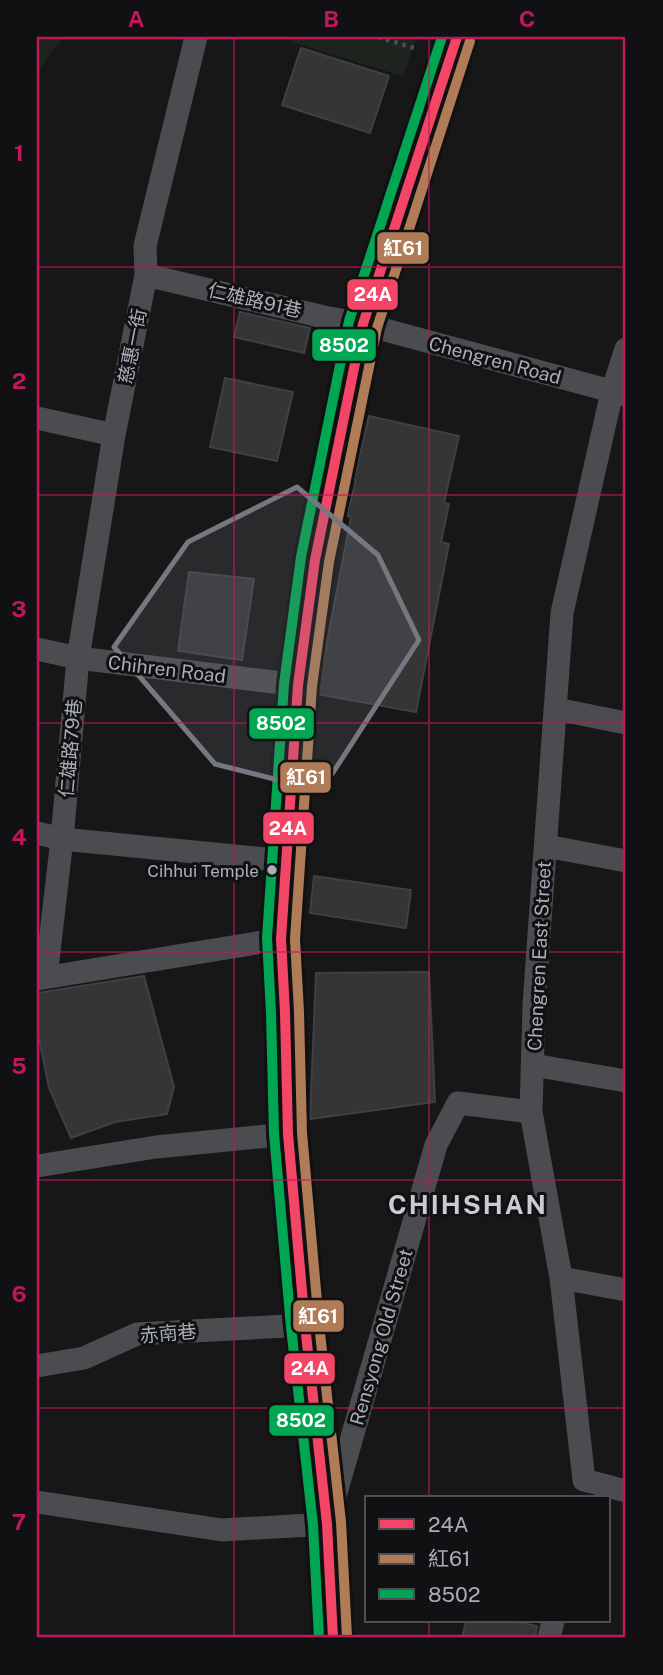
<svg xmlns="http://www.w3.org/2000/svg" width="663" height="1675" font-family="'Public Sans','Noto Sans TC',sans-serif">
  <rect width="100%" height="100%" fill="#171717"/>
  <path fill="#1d241e" d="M 37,37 L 64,37 L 52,51 L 37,73 Z
    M 293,37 L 417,37 L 403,76 L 291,42 Z"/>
  <path fill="#353536" stroke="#3f4043" stroke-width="2" d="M 301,48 L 389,76 L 370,133 L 282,105 Z
    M 240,312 L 310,328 L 304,353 L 234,337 Z
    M 225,378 L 293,392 L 277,461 L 210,447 Z
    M 369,416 L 459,436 L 444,503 L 449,504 L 441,542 L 449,544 L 416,712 L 317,694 L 351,517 L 347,516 L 356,480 L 354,480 Z
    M 189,572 L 254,579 L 242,660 L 178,651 Z
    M 314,876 L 411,890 L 406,928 L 310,913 Z
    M 429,972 L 435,1102 L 310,1119 L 316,973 Z
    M 144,976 L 174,1087 L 167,1114 L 115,1122 L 71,1138 L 49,1088 L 37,1029 L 37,993 Z
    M 466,1621 L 512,1621 L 537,1626 L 535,1638 L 462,1638 Z"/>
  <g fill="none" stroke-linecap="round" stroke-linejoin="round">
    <path stroke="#4d4e52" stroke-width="4.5" stroke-dasharray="3.5 5" stroke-linecap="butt" d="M 378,37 L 414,48"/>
    <path stroke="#4b4c50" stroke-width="23" d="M 146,275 L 324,317 L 363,324 L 626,395
      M 626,349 L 612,392 L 562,613 L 534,1005 L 531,1112 L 561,1278 L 584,1480 L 626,1491
      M 37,418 L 114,435
      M 37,649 L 78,658 L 298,685
      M 556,709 L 626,723
      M 37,833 L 62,839 L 286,861
      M 546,846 L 626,861
      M 46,977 L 62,839 L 78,658 L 114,435 L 146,275 L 145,246 L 196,37
      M 37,979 L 281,939
      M 533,1065 L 626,1081
      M 37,1166 L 156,1147 L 288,1134
      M 561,1278 L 626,1290
      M 37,1366 L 84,1358 L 137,1334 L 305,1325
      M 37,1502 L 222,1530 L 327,1524 L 436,1145 L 458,1103 L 531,1112
      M 333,1638 L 327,1524 L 305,1325 L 288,1134 L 285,1012 L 281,939 L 298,685 L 315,560 L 363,324 L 457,37
      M 549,1638 L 553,1621"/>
    <defs>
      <path id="bus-1" d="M 333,1638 L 327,1524 L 305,1325 L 288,1134 L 285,1012 L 281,939 L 298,685 L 315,560 L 363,324 L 457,37"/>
      <path id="bus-2" d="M 347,1637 L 341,1522 L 319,1324 L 302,1133 L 299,1012 L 295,939 L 312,686 L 329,562 L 377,328 L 470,41"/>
      <path id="bus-3" d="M 319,1638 L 313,1525 L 291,1327 L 274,1134 L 271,1013 L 267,938 L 284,684 L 301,557 L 349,321 L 442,37"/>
    </defs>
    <use href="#bus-1" stroke="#111113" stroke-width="16"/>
    <use href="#bus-2" stroke="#111113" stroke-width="16"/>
    <use href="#bus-3" stroke="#111113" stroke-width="16"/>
    <use href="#bus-1" stroke="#f34667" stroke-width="10"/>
    <use href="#bus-2" stroke="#b07c57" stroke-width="10"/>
    <use href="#bus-3" stroke="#00a651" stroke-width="10"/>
  </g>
  <path fill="#757880" fill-opacity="0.2" stroke="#757880" stroke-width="5" stroke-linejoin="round" d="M 297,487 L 378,555 L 419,640 L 321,791 L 215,764 L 114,647 L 188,542 Z"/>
  <path fill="none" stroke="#c2185b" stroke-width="2" stroke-opacity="0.55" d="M 234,37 L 234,1638M 429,37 L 429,1498M 37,267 L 626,267M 37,495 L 626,495M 37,723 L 626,723M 37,952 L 626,952M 37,1180 L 626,1180M 37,1408 L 626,1408M 429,1621 L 429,1638"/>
  <circle fill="#a8adb8" stroke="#111113" stroke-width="2.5" cx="272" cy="870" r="6"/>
  <g text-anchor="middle" stroke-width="6" stroke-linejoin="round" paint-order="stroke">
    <g font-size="17" fill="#a8adb8" stroke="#111113" text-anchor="end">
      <text x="259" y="877">Cihhui Temple</text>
    </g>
    <g font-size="19" fill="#a8adb8" stroke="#111113">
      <text transform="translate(255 300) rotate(13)" y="7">仁雄路91巷</text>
      <text transform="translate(132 346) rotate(-79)" y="7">慈惠一街</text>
      <text transform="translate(495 360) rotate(15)" y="7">Chengren Road</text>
      <text transform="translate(167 669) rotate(7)" y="7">Chihren Road</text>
      <text transform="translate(70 748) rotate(-85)" y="7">仁雄路79巷</text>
      <text transform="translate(539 956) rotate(-87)" y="7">Chengren East Street</text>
      <text transform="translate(168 1333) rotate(-5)" y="7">赤南巷</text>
      <text transform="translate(381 1337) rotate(-74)" y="7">Rensyong Old Street</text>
    </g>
    <g font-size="26" font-weight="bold" letter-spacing="2" fill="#c9ccd4" stroke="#111113">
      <text x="468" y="1214">CHIHSHAN</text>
    </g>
  </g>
  <g stroke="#111113" stroke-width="2.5">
    <rect x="376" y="231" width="54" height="34" rx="7" fill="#b07c57"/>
    <rect x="346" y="278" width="53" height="33" rx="7" fill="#f34667"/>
    <rect x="311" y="328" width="66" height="34" rx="7" fill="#00a651"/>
    <rect x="248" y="707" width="67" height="33" rx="7" fill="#00a651"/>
    <rect x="279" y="761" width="53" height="33" rx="7" fill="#b07c57"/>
    <rect x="262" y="811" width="53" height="34" rx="7" fill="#f34667"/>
    <rect x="292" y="1299" width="53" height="34" rx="7" fill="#b07c57"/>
    <rect x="283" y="1352" width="53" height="33" rx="7" fill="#f34667"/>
    <rect x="268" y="1404" width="67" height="33" rx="7" fill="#00a651"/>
  </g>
  <g font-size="19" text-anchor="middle" font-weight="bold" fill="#fff">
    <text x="403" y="255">紅61</text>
    <text x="373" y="301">24A</text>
    <text x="344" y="352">8502</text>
    <text x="281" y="730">8502</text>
    <text x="306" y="784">紅61</text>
    <text x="288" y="835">24A</text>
    <text x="318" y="1323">紅61</text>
    <text x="310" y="1375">24A</text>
    <text x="301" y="1427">8502</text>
  </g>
  <rect width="663" height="1675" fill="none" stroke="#111113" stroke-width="77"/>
  <rect x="365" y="1496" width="245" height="126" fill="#111113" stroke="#4d4f55" stroke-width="2"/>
  <rect x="379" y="1519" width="35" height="10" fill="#f34667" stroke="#4d4f55" stroke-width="2"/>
  <text x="428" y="1532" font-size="21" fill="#a8adb8">24A</text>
  <rect x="379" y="1554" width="35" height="10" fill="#b07c57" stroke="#4d4f55" stroke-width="2"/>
  <text x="428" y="1566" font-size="21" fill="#a8adb8">紅61</text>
  <rect x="379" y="1589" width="35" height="10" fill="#00a651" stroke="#4d4f55" stroke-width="2"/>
  <text x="428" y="1602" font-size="21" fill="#a8adb8">8502</text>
  <rect x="38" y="38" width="586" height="1598" fill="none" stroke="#c2185b" stroke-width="2.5"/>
  <g font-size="23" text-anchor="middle" font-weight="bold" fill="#c2185b">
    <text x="136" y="27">A</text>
    <text x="331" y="27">B</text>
    <text x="527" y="27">C</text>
    <text x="19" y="161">1</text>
    <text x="19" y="389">2</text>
    <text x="19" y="617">3</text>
    <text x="19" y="845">4</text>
    <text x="19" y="1074">5</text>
    <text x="19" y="1302">6</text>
    <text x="19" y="1530">7</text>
  </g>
</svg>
